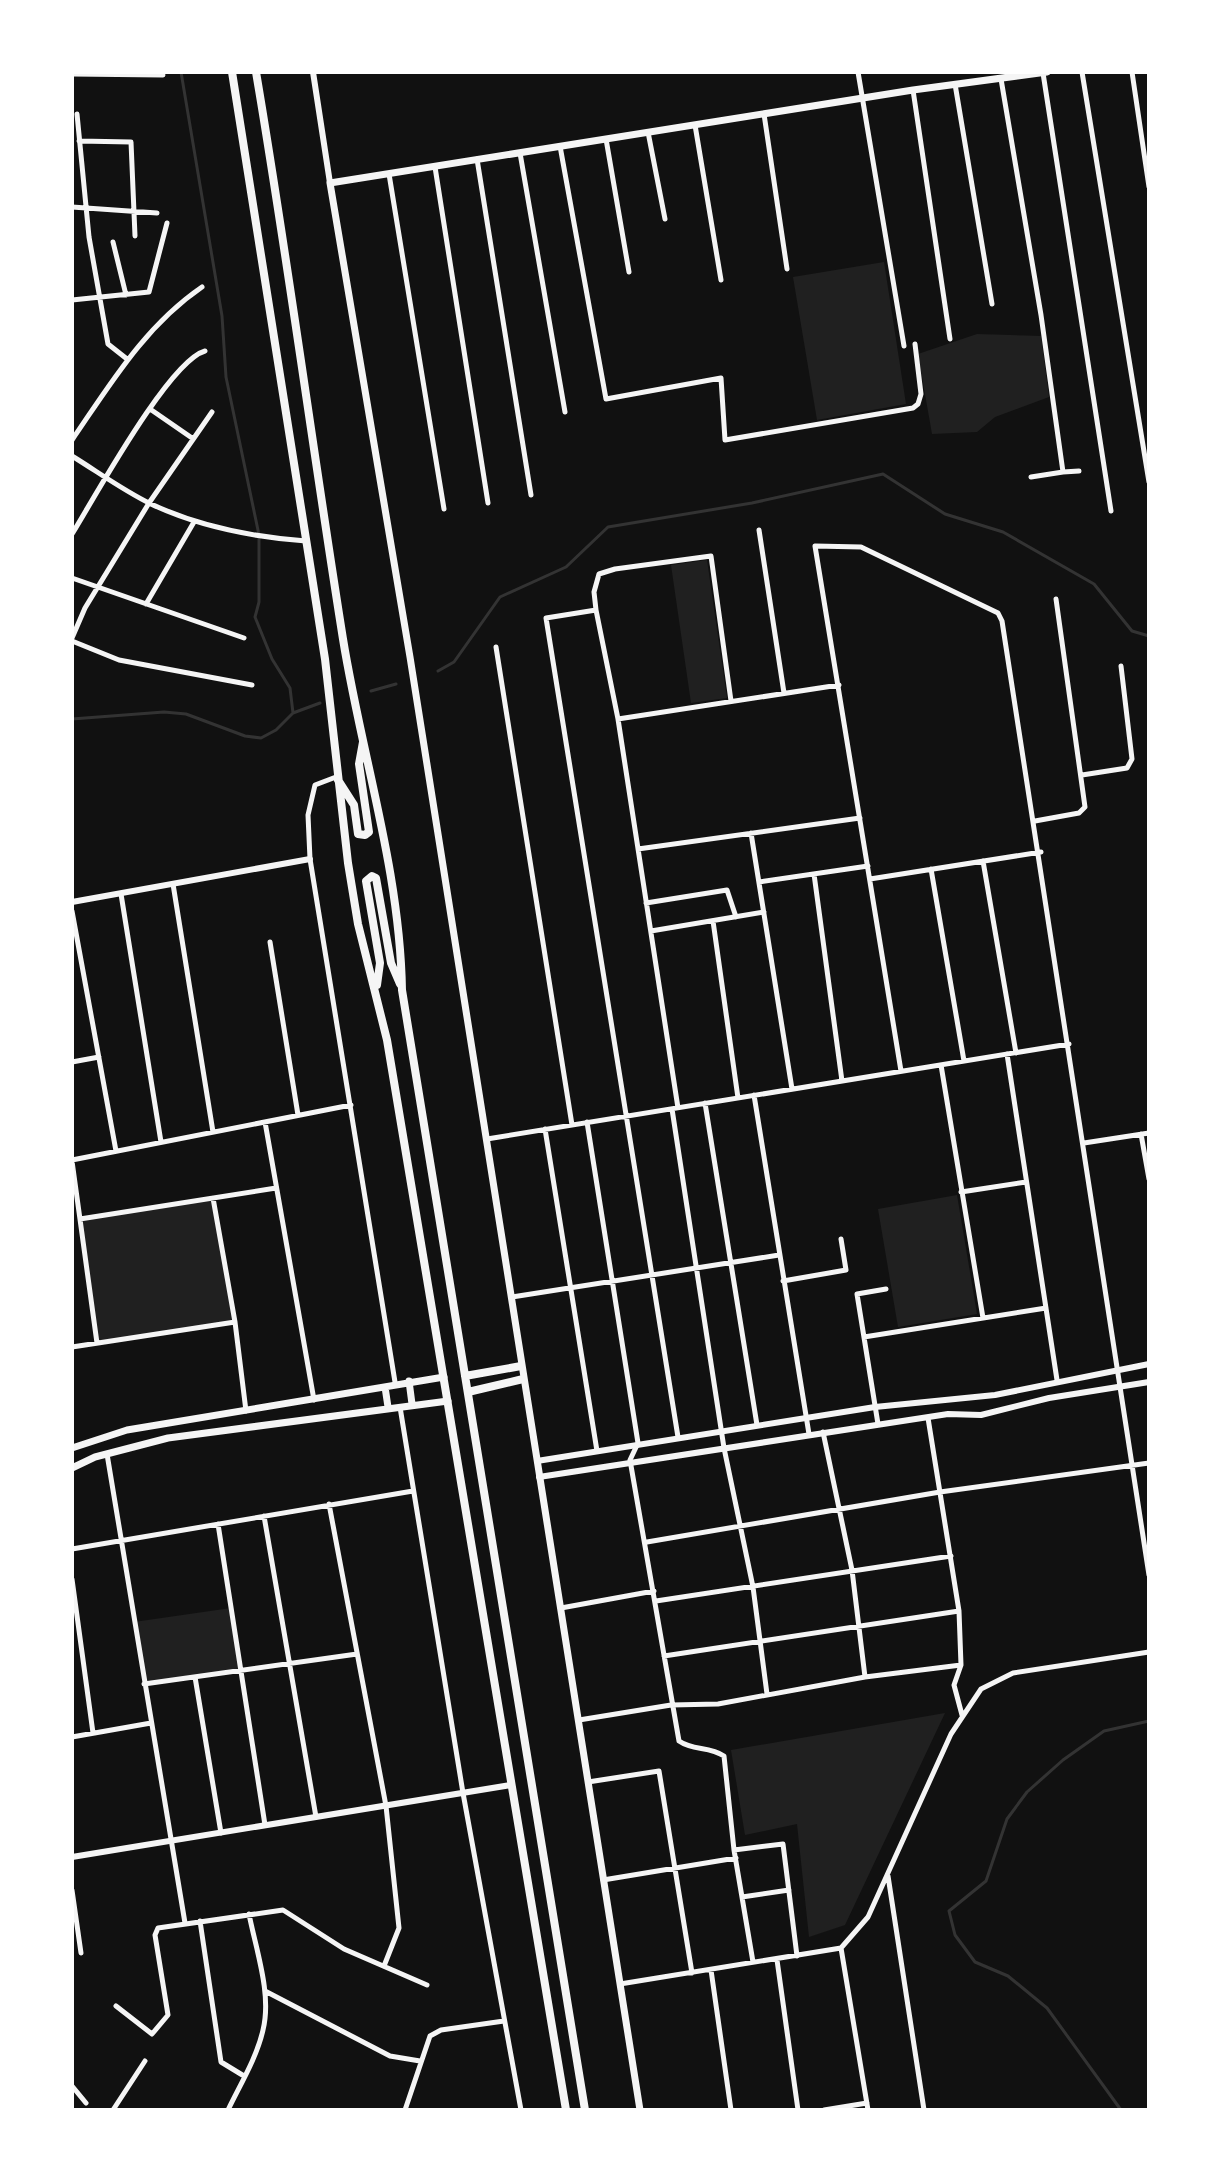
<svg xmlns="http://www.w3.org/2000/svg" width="1221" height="2182" font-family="'Fira Sans Condensed',sans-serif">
  <rect width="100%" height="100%" fill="#111"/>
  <path fill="#202020" d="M 884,262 L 906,404 L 817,420 L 793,277 Z
    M 977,334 L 1041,336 L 1049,397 L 995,417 L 977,432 L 932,434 L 918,354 Z
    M 707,560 L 727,698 L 691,703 L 671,565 Z
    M 957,1195 L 977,1314 L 898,1327 L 878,1209 Z
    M 213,1198 L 235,1322 L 97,1343 L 80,1219 Z
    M 231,1608 L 241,1671 L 144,1684 L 134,1622 Z
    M 945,1713 L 845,1925 L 809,1937 L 797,1824 L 745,1835 L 731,1750 Z"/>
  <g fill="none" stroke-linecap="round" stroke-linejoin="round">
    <path stroke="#333" stroke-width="3" d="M 181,72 L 222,316 L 226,377 L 259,535 L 259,602 L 255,617 L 272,659 L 290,688 L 293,713
      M 438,671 L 454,662 L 500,597 L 566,567 L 608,527 L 752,503 L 883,474 L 945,514 L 1003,532 L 1094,584 L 1132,631 L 1149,636
      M 371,691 L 396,684
      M 72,719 L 164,712 L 186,714 L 245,736 L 261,738 L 276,730 L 293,713 L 320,703
      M 1121,2110 L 1047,2008 L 1008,1976 L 975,1962 L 955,1935 L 949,1911 L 986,1881 L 1007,1819 L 1027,1792 L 1063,1760 L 1104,1731 L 1149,1721"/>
    <path stroke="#f5f5f5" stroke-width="5" d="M 858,72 L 904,346
      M 1082,72 L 1149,482
      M 1132,72 L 1149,187
      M 1043,73 L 1111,511
      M 72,74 L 163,75
      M 1001,79 L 1041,315 L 1063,472 L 1079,471
      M 955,84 L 992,304
      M 913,90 L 950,339
      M 77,114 L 89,237 L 108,344 L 127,359
      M 764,114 L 787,269
      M 695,125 L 721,280
      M 648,132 L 665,219
      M 606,139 L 629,272
      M 79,141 L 131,142 L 135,236
      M 560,146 L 606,399 L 721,378 L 725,440 L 913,408 L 918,404 L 921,394 L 915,344
      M 520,153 L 565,412
      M 477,159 L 531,495
      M 435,167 L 488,503
      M 389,174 L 444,509
      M 72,207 L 157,213
      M 113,242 L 126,295
      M 72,300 L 149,292 L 167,223
      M 150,409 L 192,438
      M 72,440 C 111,383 145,326 202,287
      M 72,456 C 98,472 124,491 151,504 C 200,527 252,537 306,541
      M 1031,477 L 1063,472
      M 759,530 L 784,693
      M 72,534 C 95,497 169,361 205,351
      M 72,578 L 244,638
      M 146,604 L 194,522
      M 596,610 L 546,618 L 678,1437
      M 72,638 L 85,608 L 149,503 L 212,412
      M 72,641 L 119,660 L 252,685
      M 496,647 L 572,1125
      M 618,719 L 839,685
      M 1082,775 L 1127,768 L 1132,759 L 1121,666
      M 336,777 L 315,785 L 308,815 L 310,859 L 395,1382
      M 1035,821 L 1079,813 L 1085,807 L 1056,599
      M 751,833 L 792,1089
      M 638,849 L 860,818
      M 983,861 L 1016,1053
      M 931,869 L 964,1061
      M 814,874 L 842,1081
      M 870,879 L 1041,852
      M 759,882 L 868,866
      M 173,884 L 213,1132
      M 121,894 L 161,1142
      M 646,903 L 727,890 L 736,917
      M 72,911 L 116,1151
      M 713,921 L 738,1098
      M 651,931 L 764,912
      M 270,942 L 298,1115
      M 1007,1054 L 1057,1380
      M 72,1062 L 99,1057
      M 941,1065 L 983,1318
      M 901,1071 L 815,546 L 861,547 L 998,613 L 1002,621 L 1149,1575
      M 754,1095 L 809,1434
      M 705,1103 L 757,1425
      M 678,1108 L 618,719 L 596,610 L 594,592 L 599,574 L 615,569 L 711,556 L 731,701
      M 672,1109 L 724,1448 L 753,1587 L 767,1694
      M 265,1122 L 314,1400
      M 587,1122 L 638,1443 L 630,1460 L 679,1741 C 693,1751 709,1746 724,1756 L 734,1850 L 753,1962
      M 545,1129 L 597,1451
      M 1141,1134 L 1149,1179
      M 487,1139 L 1069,1044
      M 1084,1143 L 1149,1133
      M 72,1160 L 351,1105
      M 72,1161 L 97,1343
      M 961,1192 L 1026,1182
      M 213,1198 L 235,1322 L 246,1411
      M 80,1219 L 276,1188
      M 783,1281 L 846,1270 L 841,1239
      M 512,1297 L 779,1255
      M 864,1337 L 1046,1308
      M 72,1347 L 235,1322
      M 400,1407 L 463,1793 L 521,2110
      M 928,1418 L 959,1611 L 961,1665 L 954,1685 L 962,1715
      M 878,1424 L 857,1294 L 886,1289
      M 823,1432 L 852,1570 L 865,1677
      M 107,1454 L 185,1923
      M 329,1504 L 386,1806 L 399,1928 L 384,1966
      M 264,1516 L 316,1817
      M 218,1524 L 265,1825
      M 647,1542 L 940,1492 L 1149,1463
      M 72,1549 L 413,1491
      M 72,1579 L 93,1733
      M 656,1601 L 951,1556
      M 561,1608 L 654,1591
      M 664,1656 L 959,1611
      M 195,1677 L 221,1833
      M 144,1684 L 357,1654
      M 579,1720 L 671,1705 L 718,1704 L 865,1677 L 961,1665
      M 72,1737 L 151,1723
      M 588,1782 L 659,1771 L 692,1973
      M 734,1850 L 783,1844 L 797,1956
      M 888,1876 L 924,2110
      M 603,1880 L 736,1858
      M 72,1890 L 81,1953
      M 742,1897 L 789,1890
      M 200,1921 L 221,2062 L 244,2076
      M 841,1948 L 868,2110
      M 777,1960 L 798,2110
      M 711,1970 L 731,2110
      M 620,1984 L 841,1948 L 868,1917 L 951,1734 L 981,1689 L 1013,1673 L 1149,1652
      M 265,1991 L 390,2056 L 420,2061
      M 116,2006 L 152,2034 L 168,2015 L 155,1935 L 158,1928 L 283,1910 L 344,1949 L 427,1985
      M 72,2086 L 86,2103
      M 113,2110 L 145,2061
      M 228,2110 C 240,2085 257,2057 263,2030 C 272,1994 256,1950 249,1914
      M 405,2110 L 430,2036 L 441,2030 L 504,2021
      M 824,2110 L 867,2103"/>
    <path stroke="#f5f5f5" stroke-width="6" d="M 313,72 L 330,183
      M 72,902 L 310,859
      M 537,1461 L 875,1407 L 995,1395 L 1149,1364
      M 539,1477 L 948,1414 L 981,1415 L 1049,1398 L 1149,1382
      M 72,1857 L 511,1785"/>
    <path stroke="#f5f5f5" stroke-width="7" d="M 409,1381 L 412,1404
      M 385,1387 L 388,1407
      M 72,1448 L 127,1430 L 444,1377
      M 72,1468 L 95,1457 L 168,1438 L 448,1401
      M 640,2110 L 410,657 L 330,183 L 913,90 L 1047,72"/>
    <path stroke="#f5f5f5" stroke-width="8" d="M 232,72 L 325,659 L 348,863 L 358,924 L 387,1040 L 566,2110
      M 256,72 C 288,261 313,451 343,639 C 362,757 400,870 402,990 L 585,2110
      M 338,780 L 354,805 L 358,834 L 365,835 L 369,832 L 359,764 L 363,742
      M 377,985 L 380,963 L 366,881 L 372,876 L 376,878 L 391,963 L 400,984
      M 465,1376 L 521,1366
      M 468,1392 L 523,1379"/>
  </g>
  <rect width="1221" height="2182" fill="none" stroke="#ffffff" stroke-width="148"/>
</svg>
